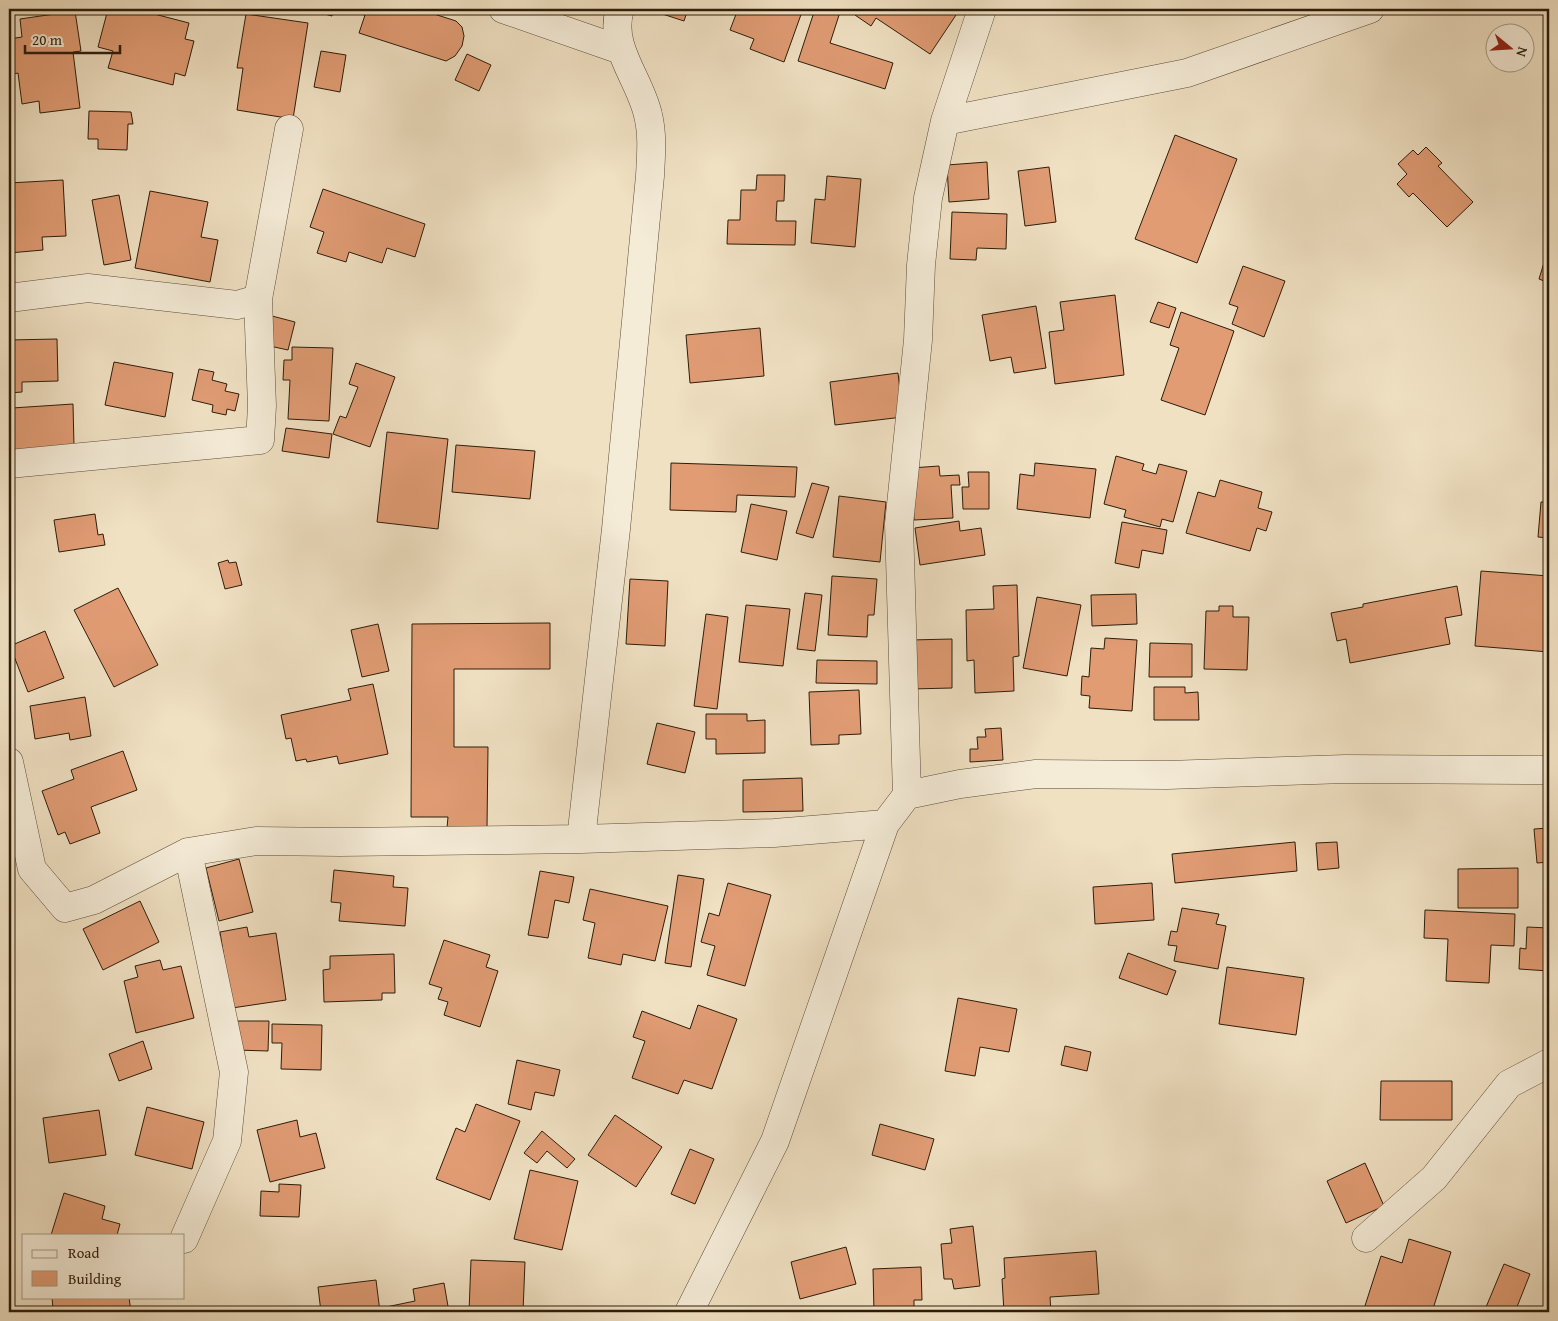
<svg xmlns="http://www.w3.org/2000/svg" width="1558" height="1321" font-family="'Gentium Book Plus',serif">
  <rect width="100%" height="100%" fill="#f0e1c3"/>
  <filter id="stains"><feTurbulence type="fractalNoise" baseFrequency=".004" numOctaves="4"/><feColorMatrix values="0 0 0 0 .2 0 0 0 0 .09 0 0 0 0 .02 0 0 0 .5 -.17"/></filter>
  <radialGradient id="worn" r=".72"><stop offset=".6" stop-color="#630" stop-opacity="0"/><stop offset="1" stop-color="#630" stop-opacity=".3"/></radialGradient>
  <path fill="#e19c74" stroke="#2c1c0a" d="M 108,9 L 135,9 L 189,23 L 185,39 L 194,41 L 185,76 L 175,73 L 173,85 L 108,68 L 113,51 L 98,47 Z
    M 306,9 L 334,9 L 332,16 Z
    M 358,9 L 432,9 L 431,13 L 456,21 L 462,27 L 464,36 L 462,46 L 455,56 L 446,61 L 359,33 L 365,15 L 356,13 Z
    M 647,9 L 688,9 L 684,21 Z
    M 738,9 L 803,9 L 784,62 L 750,49 L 754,39 L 730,30 Z
    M 815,9 L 841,9 L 830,43 L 893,63 L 885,89 L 798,61 Z
    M 859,9 L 960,9 L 930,54 L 876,18 L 871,26 L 855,15 Z
    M 75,11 L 81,51 L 73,52 L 80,108 L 40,113 L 39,101 L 22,104 L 18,73 L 9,75 L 9,39 L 22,37 L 20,19 Z
    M 246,14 L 308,23 L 293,119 L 237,110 L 243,68 L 237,68 Z
    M 321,51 L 346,55 L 340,92 L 314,87 Z
    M 467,54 L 491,65 L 479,91 L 455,80 Z
    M 89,111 L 131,112 L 133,124 L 128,124 L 127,150 L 98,149 L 98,139 L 88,139 Z
    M 1175,135 L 1237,159 L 1197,263 L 1135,239 Z
    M 1426,147 L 1442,163 L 1438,166 L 1473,202 L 1447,227 L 1413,193 L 1409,197 L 1397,184 L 1407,174 L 1398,164 L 1413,150 L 1418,155 Z
    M 987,162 L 989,199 L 949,202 L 947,165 Z
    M 1049,167 L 1056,222 L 1025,226 L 1018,171 Z
    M 757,175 L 785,175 L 784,201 L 777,201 L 776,221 L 796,221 L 795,245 L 727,244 L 728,220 L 740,220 L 741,190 L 756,190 Z
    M 827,176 L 861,179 L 855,247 L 811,243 L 815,199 L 825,200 Z
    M 63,180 L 66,236 L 42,237 L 43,250 L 9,253 L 9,183 Z
    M 323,189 L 425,224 L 415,257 L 387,248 L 382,263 L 349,252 L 346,262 L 317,253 L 324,232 L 310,227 Z
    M 150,191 L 208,202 L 201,237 L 218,240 L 210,282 L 135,268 Z
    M 119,195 L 131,260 L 104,265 L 92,200 Z
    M 952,212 L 1007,214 L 1006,249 L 977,248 L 976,260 L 950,259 Z
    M 1547,253 L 1549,253 L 1549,283 L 1539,279 Z
    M 1243,266 L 1285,281 L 1264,337 L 1232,324 L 1238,307 L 1229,304 Z
    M 1115,295 L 1124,375 L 1055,384 L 1049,332 L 1064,330 L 1060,302 Z
    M 1158,302 L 1176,308 L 1169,328 L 1150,322 Z
    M 1036,306 L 1046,368 L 1014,373 L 1011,357 L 990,361 L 982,315 Z
    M 1181,312 L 1234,331 L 1205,415 L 1161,400 L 1179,348 L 1170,345 Z
    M 272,316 L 295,322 L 288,350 L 265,345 Z
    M 760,328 L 764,376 L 690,383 L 686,335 Z
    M 57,339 L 58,381 L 22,382 L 22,392 L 9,393 L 9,340 Z
    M 292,347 L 333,348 L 329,421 L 288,419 L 290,380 L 283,380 L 284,360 L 292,360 Z
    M 114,362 L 173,373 L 165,417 L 105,405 Z
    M 356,363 L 395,377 L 370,447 L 333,434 L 340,416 L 346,418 L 358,387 L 349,384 Z
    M 199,369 L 214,372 L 212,380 L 227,384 L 225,391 L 239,394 L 235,411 L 227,409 L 226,415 L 212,412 L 213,405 L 192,400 Z
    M 898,373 L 903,417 L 835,425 L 830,382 Z
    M 73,404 L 74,447 L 14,450 L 12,408 Z
    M 286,428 L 332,434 L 329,458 L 282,451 Z
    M 387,432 L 448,439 L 438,529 L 377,522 Z
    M 456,445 L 535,451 L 530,499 L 452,492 Z
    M 1116,456 L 1144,464 L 1142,470 L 1156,474 L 1159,464 L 1187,471 L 1173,522 L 1162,519 L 1160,527 L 1124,517 L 1126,510 L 1104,504 Z
    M 671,463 L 797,467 L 795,497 L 737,495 L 736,512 L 670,510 Z
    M 1035,463 L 1096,469 L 1090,518 L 1017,509 L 1020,474 L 1034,476 Z
    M 939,466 L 940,476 L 959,475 L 960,485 L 951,485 L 953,518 L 914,520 L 911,468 Z
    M 968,472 L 989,472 L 989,509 L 963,509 L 962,487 L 969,487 Z
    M 1220,480 L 1262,492 L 1258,508 L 1272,512 L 1266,531 L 1257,528 L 1250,551 L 1186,533 L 1198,492 L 1215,497 Z
    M 812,483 L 829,487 L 813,538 L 796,533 Z
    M 839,496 L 886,502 L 880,562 L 833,557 Z
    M 1541,502 L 1549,502 L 1549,538 L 1538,537 Z
    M 751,504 L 787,511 L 777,560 L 741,552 Z
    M 95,514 L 98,535 L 103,534 L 105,545 L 59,552 L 54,520 Z
    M 959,521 L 960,531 L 981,528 L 985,555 L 920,565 L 915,528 Z
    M 1122,522 L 1167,530 L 1163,554 L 1142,550 L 1139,568 L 1115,563 Z
    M 228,560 L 229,563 L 236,562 L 242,585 L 225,589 L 218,563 Z
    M 1481,571 L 1549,576 L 1549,652 L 1475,646 Z
    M 832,576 L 877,579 L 874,615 L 868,615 L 867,637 L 828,635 Z
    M 630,579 L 668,581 L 665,646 L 626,644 Z
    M 1017,585 L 1019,656 L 1013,657 L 1014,691 L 975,693 L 974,660 L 967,661 L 966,610 L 994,609 L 993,586 Z
    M 1457,586 L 1462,615 L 1445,618 L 1450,644 L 1350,663 L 1346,639 L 1337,641 L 1331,613 L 1363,607 L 1363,604 Z
    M 118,588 L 158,665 L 114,687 L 74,610 Z
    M 805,593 L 822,595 L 815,651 L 797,649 Z
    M 1136,594 L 1137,624 L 1092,626 L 1091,595 Z
    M 1037,597 L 1081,605 L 1067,676 L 1023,668 Z
    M 746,605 L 790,609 L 783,666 L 739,662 Z
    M 1219,606 L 1233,606 L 1233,617 L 1249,617 L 1247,670 L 1204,669 L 1206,611 L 1219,611 Z
    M 706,614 L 728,617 L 717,709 L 694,706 Z
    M 550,623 L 550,669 L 454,669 L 454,747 L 488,747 L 487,828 L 447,828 L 448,817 L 411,817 L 412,624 Z
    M 378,624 L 389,671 L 362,677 L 351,630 Z
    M 45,631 L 64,678 L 28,692 L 10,646 Z
    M 1105,638 L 1137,640 L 1132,711 L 1089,708 L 1090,696 L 1081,695 L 1082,676 L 1089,677 L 1091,648 L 1104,649 Z
    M 952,639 L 952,688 L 911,689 L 910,640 Z
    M 1150,643 L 1192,644 L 1192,677 L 1149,677 Z
    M 817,660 L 877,661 L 877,684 L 816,683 Z
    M 373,684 L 388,754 L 339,764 L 337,756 L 307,762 L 306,759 L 296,761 L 291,738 L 286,739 L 281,715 L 351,700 L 348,689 Z
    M 1154,687 L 1185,687 L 1185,693 L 1198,692 L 1199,720 L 1154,720 Z
    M 859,690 L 861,734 L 839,735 L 839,744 L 811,745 L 809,692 Z
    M 85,697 L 91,736 L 70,740 L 69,733 L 35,739 L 30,706 Z
    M 706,714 L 747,714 L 747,721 L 765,720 L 765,753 L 716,754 L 716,739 L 706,739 Z
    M 657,723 L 695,732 L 685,773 L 647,764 Z
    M 1001,728 L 1003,760 L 970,762 L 970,749 L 978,749 L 977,737 L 986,737 L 985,729 Z
    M 123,751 L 137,790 L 91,807 L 100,833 L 70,844 L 65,832 L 58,835 L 42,791 L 74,779 L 71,770 Z
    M 802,778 L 803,811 L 743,812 L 743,780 Z
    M 1549,828 L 1549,862 L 1537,863 L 1534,829 Z
    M 1295,842 L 1297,871 L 1175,883 L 1172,854 Z
    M 1337,842 L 1339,868 L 1318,870 L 1316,843 Z
    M 239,859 L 253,912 L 219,921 L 206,868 Z
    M 1518,868 L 1518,908 L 1458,908 L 1458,869 Z
    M 334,870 L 394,876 L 393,887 L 408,888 L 405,926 L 339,921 L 341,903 L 331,902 Z
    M 540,871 L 574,877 L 569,903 L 555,900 L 548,938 L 528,935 Z
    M 678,875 L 704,879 L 691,967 L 665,963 Z
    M 728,883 L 771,895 L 745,986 L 707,975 L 715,946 L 701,942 L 709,913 L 719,916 Z
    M 1152,883 L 1154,920 L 1095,924 L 1093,887 Z
    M 590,889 L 668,906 L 655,961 L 623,954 L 621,965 L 588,958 L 595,923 L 583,920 Z
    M 140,901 L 159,942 L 103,970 L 83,929 Z
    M 1182,908 L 1219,914 L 1216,924 L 1226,926 L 1218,969 L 1174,961 L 1177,946 L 1168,945 L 1171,931 L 1177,932 Z
    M 1425,910 L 1515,914 L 1514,946 L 1491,945 L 1489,983 L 1446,981 L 1448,939 L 1424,938 Z
    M 247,927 L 249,937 L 276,933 L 286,1000 L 232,1008 L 220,932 Z
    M 1527,927 L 1549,928 L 1549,971 L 1519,969 L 1520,948 L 1526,949 Z
    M 444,940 L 490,955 L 486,967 L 498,971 L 480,1027 L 444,1015 L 448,1002 L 438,999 L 442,988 L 429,984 Z
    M 1128,953 L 1176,971 L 1167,995 L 1119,978 Z
    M 394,954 L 395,993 L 382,993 L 382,1000 L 324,1002 L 323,970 L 330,969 L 330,956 Z
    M 160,960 L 163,970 L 181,966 L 194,1018 L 136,1033 L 124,981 L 138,977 L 135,966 Z
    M 1227,967 L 1304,978 L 1296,1035 L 1219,1024 Z
    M 958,998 L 1017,1009 L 1009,1052 L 980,1047 L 975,1076 L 945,1071 Z
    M 698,1005 L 737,1019 L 712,1089 L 684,1080 L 678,1094 L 632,1078 L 645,1041 L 633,1037 L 642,1011 L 690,1029 Z
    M 237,1021 L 269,1021 L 268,1051 L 236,1050 Z
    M 272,1024 L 322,1025 L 321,1070 L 281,1069 L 282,1043 L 272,1043 Z
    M 143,1041 L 152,1069 L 119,1081 L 109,1054 Z
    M 1065,1046 L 1091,1052 L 1087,1071 L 1061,1065 Z
    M 517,1060 L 560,1070 L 554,1096 L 535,1092 L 531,1110 L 508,1104 Z
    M 1381,1081 L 1452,1081 L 1452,1120 L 1380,1120 Z
    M 476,1104 L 520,1121 L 490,1200 L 436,1179 L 456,1128 L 465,1132 Z
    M 147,1107 L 204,1122 L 192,1169 L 135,1155 Z
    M 99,1110 L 106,1155 L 49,1163 L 43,1118 Z
    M 615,1115 L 662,1147 L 636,1187 L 588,1155 Z
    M 297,1120 L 300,1137 L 316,1133 L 325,1168 L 270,1182 L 257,1130 Z
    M 880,1124 L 934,1139 L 925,1170 L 872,1155 Z
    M 542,1131 L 575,1159 L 567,1168 L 547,1151 L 537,1163 L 524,1153 Z
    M 690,1149 L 714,1159 L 695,1204 L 671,1194 Z
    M 1365,1163 L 1384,1206 L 1346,1223 L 1327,1181 Z
    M 530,1170 L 578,1181 L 562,1250 L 514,1239 Z
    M 279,1184 L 301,1185 L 299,1217 L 260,1216 L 261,1191 L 279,1192 Z
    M 64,1193 L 105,1206 L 102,1219 L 120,1224 L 117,1235 L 51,1235 Z
    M 973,1226 L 980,1286 L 954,1289 L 952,1279 L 944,1279 L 941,1244 L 952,1243 L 950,1229 Z
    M 1409,1239 L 1451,1252 L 1432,1312 L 1363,1312 L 1381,1256 L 1402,1263 Z
    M 846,1247 L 856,1284 L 800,1299 L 791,1262 Z
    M 1096,1251 L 1099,1294 L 1050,1297 L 1051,1312 L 1004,1312 L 1002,1279 L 1005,1278 L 1004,1258 Z
    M 471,1260 L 525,1262 L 523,1312 L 469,1312 Z
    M 1504,1264 L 1530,1274 L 1515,1312 L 1484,1312 Z
    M 921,1267 L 922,1300 L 914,1300 L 914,1312 L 874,1312 L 873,1269 Z
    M 376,1280 L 380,1312 L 321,1312 L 318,1287 Z
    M 444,1283 L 449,1312 L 387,1312 L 386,1307 L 415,1301 L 413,1289 Z
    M 52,1297 L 129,1297 L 131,1312 L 61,1312 L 60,1309 L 53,1310 Z"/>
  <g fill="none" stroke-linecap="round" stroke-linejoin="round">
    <defs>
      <path id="minor" d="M 503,9 L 621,50
        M 945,121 L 1187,73 L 1370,9
        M 9,298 L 88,288 L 237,305 L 258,299 L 289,129
        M 9,464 L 260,440 L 262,406 L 258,299
        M 9,762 L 32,869 L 65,908 L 94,900 L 188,852 L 256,841 L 340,842 L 581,839 L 774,833 L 885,824
        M 907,795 L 960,784 L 1036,774 L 1167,775 L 1345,769 L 1549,770
        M 581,839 L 616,529 L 650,176 C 651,156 653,135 648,115 C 640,79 608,46 620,9
        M 1366,1238 L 1434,1178 L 1509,1084 L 1549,1063
        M 184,1239 L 227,1141 L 234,1072 L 188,852
        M 689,1312 L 775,1141 L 885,824 L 907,795 L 899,524 L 918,340 L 921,265 L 928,198 L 945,121 L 982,9"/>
    </defs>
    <use href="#minor" stroke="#5d4d38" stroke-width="29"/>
    <use href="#minor" stroke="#f5ecd8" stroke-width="28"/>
  </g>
  <rect width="1558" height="1321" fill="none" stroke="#f0e1c3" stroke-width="30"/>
  <rect x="10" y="10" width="1538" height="1301" fill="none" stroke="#2c1c0a" stroke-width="2.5"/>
  <rect x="15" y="15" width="1528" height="1291" fill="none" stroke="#2c1c0a"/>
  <rect x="22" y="1234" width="162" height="65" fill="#f5ecd8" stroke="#a59986"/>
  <rect x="32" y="1250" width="25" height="8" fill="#f5ecd8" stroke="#a59986"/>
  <text x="68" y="1258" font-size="15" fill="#2c1c0a">Road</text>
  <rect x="32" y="1271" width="25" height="15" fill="#e19c74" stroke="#a59986"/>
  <text x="68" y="1284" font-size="15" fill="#2c1c0a">Building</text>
  <g transform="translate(1510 48) rotate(108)"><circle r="24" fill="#f5ecd8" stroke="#a59986"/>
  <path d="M0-4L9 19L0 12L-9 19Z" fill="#8f2418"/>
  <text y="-8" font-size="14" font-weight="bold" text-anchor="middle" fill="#2c1c0a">N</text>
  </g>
  <path d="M25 45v8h95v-8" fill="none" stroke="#2c1c0a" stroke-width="2.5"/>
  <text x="32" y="45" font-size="15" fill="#2c1c0a" stroke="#f5ecd8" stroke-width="4" paint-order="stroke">20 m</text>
  <rect width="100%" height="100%" filter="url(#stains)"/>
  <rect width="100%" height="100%" fill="url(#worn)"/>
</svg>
